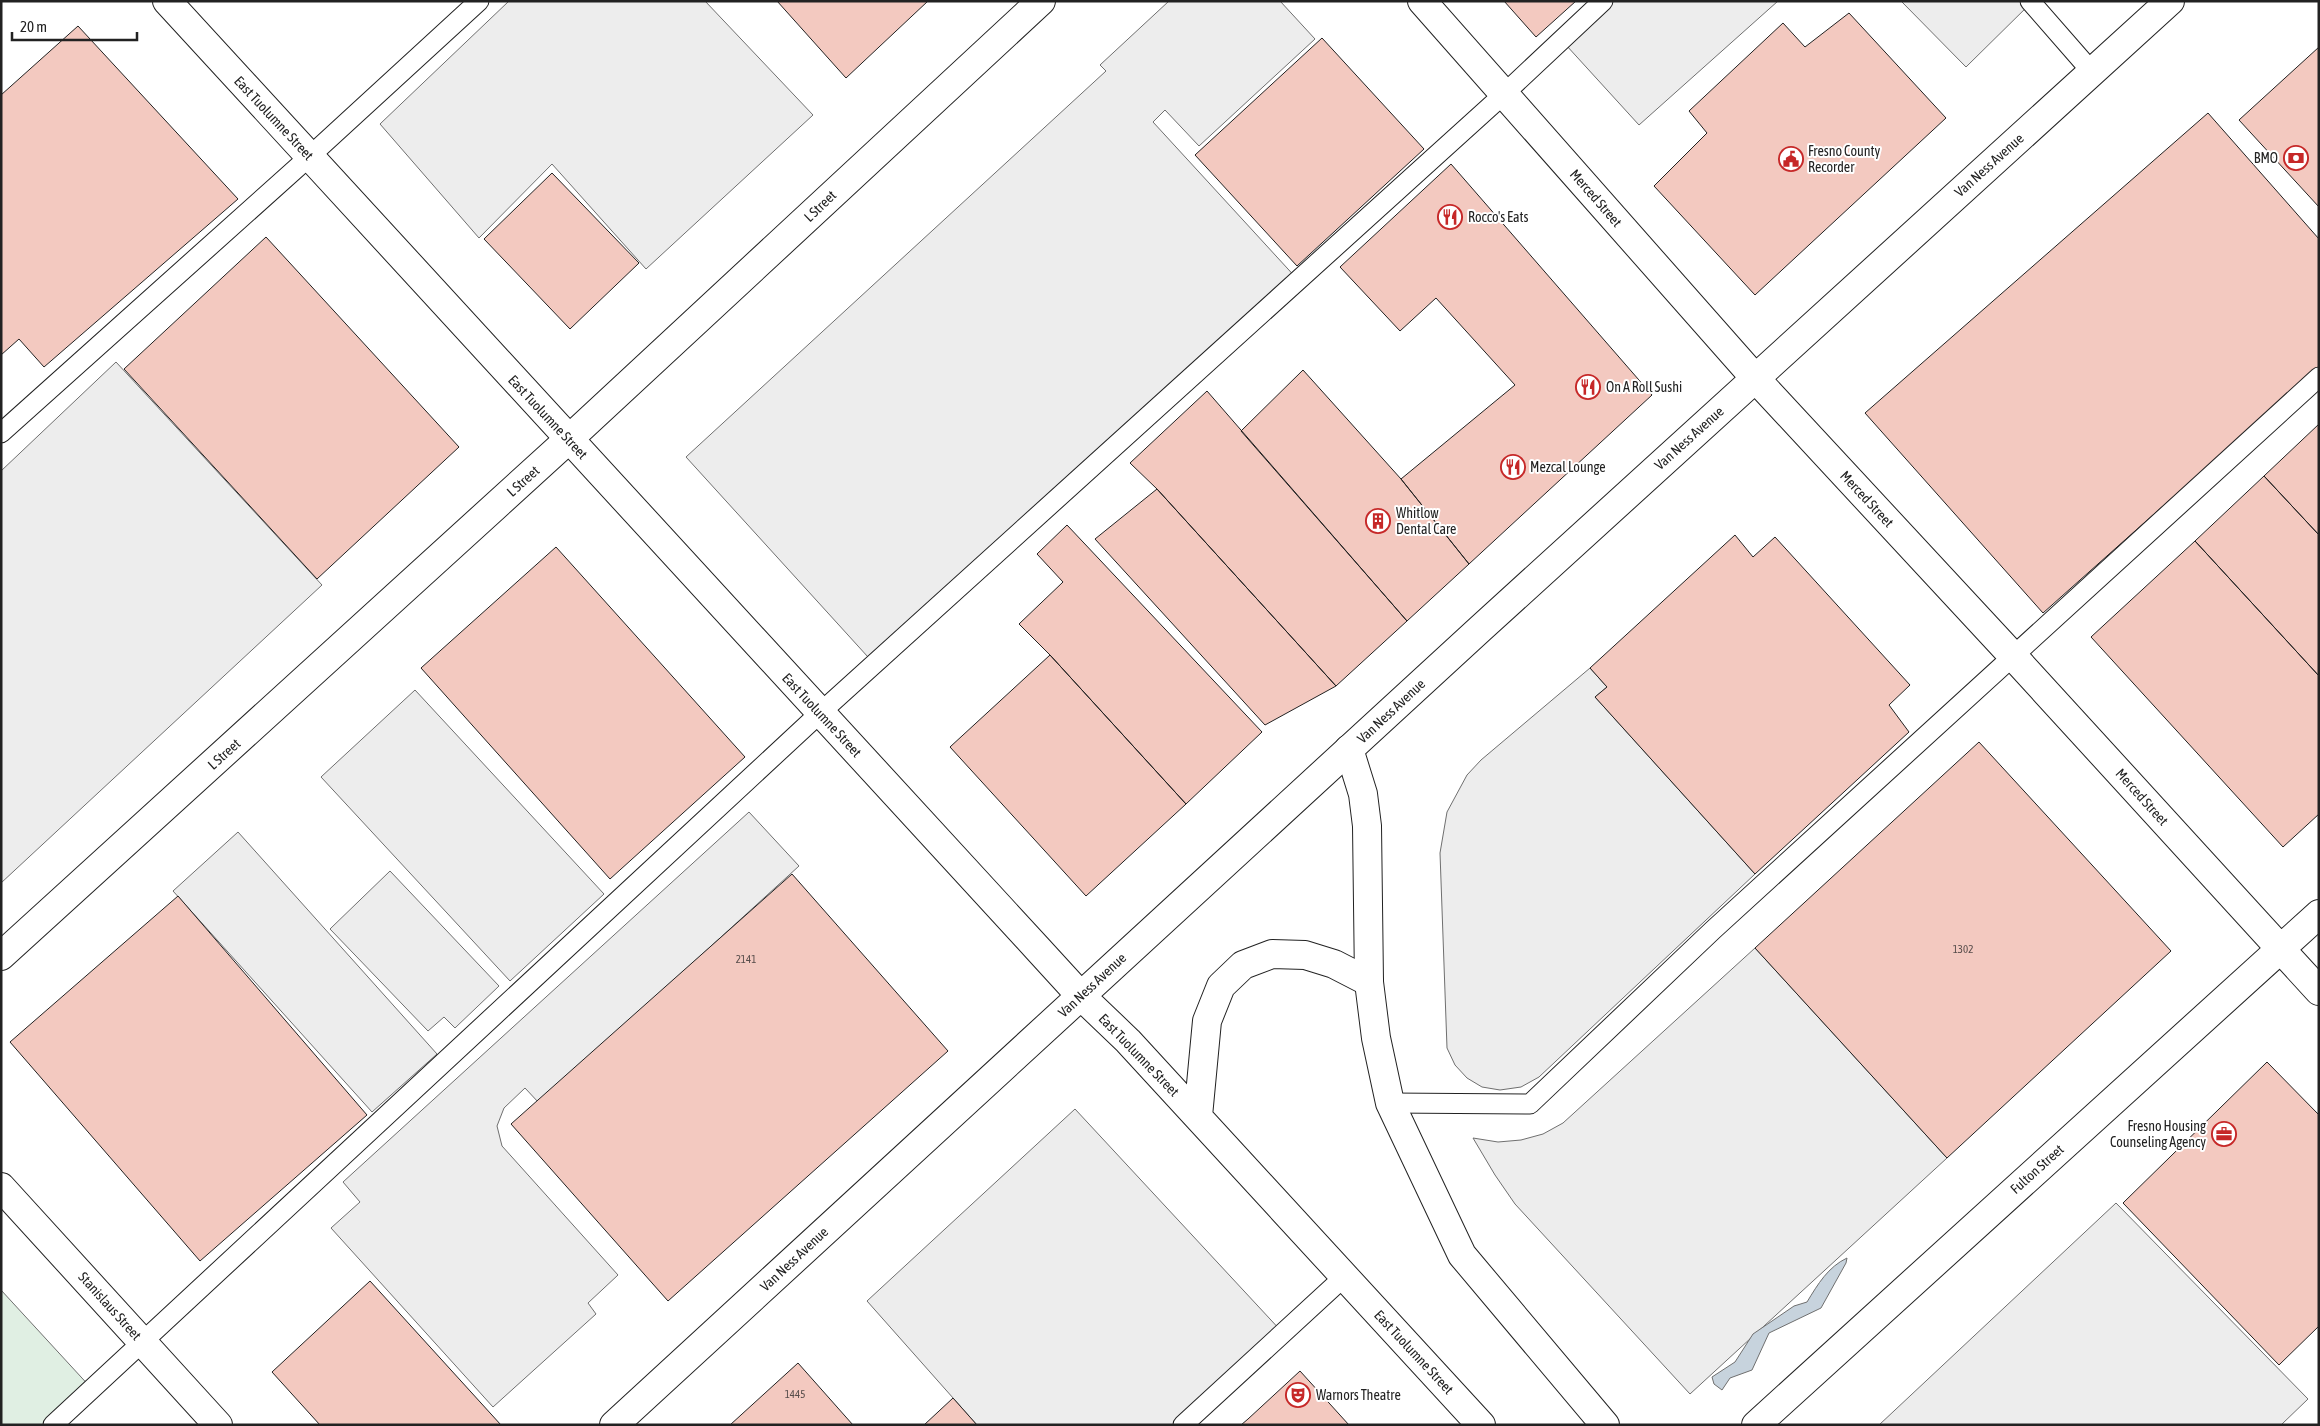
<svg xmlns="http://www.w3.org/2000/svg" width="2320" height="1426" font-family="'Asap Condensed',sans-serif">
  <rect width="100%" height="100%" fill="#fff"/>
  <path fill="#e0efe3" stroke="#6f6f6f" d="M 1,1290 L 93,1390 L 55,1425 L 1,1425 Z"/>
  <path fill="#ededed" stroke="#6f6f6f" d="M 509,1 L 705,1 L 813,115 L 646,269 L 552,164 L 479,238 L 380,124 Z
    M 1169,1 L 1280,1 L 1315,39 L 1199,146 L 1165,110 L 1153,122 L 1299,281 L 878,668 L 686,457 L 1106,71 L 1100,65 Z
    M 1614,1 L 1778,1 L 1639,125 L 1566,45 Z
    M 1901,1 L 2033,1 L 1966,67 Z
    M 116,362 L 322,585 L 1,883 L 1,471 Z
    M 1590,668 L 1607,687 L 1595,697 L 1755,874 L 1539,1077 L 1521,1087 L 1500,1090 L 1482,1087 L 1467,1078 L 1455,1065 L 1447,1048 L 1440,853 L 1447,812 L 1467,775 L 1481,760 Z
    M 415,690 L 604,894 L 510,981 L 321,777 Z
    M 749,812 L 799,866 L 539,1103 L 525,1088 L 504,1108 L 497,1126 L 502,1146 L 618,1275 L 588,1303 L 596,1314 L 493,1407 L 331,1228 L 360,1202 L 343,1182 Z
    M 238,832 L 437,1054 L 372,1112 L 173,891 Z
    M 390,871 L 499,986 L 455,1028 L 444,1017 L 428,1031 L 330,929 Z
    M 1755,948 L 1947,1158 L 1690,1394 L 1515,1204 L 1495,1175 L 1473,1138 L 1498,1142 L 1521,1140 L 1543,1134 L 1563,1123 Z
    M 1075,1109 L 1283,1333 L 1179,1425 L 977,1425 L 867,1301 Z
    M 2116,1203 L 2308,1399 L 2281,1425 L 1879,1425 Z"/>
  <path fill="#c7d3dd" stroke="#6f6f6f" d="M 1847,1258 L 1846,1263 L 1821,1308 L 1769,1333 L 1752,1370 L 1730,1378 L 1722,1390 L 1714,1384 L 1712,1377 L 1735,1362 L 1753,1334 L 1794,1306 L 1807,1302 C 1818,1284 1828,1267 1847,1258 Z"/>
  <path fill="#f3c9c0" stroke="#222" d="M 777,1 L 928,1 L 846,78 Z
    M 1504,1 L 1576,1 L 1536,37 Z
    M 1849,13 L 1946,118 L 1755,295 L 1654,186 L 1707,133 L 1689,111 L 1783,23 L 1805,47 Z
    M 78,26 L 238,199 L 44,367 L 19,339 L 1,355 L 1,95 Z
    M 1322,38 L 1424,149 L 1297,266 L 1195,155 Z
    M 2319,47 L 2319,207 L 2239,120 Z
    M 2208,113 L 2319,239 L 2319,367 L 2043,613 L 1865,413 Z
    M 1451,164 L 1652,395 L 1469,564 L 1401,479 L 1515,385 L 1436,298 L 1400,331 L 1340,267 Z
    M 552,173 L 639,263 L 570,329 L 484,239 Z
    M 266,237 L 459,447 L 317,579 L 124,369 Z
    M 1303,370 L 1401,479 L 1469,564 L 1407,621 L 1241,431 Z
    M 1207,391 L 1407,621 L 1336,686 L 1157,489 L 1130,463 Z
    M 2319,424 L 2319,535 L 2264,476 Z
    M 2264,476 L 2319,535 L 2319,676 L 2195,541 Z
    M 1157,489 L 1336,686 L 1265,725 L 1095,539 Z
    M 1067,525 L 1262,732 L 1186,804 L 1050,655 L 1019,624 L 1063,582 L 1037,554 Z
    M 1735,535 L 1753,557 L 1775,537 L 1910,685 L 1889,705 L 1909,732 L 1755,874 L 1595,697 L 1607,687 L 1590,668 Z
    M 2195,541 L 2319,676 L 2319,814 L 2283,847 L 2091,637 Z
    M 556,547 L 745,757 L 610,879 L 421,668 Z
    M 1050,655 L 1186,804 L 1086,896 L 950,747 Z
    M 1979,742 L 2171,951 L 1947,1158 L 1755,948 Z
    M 792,874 L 948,1051 L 668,1301 L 511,1124 Z
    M 178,896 L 367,1115 L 200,1261 L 10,1042 Z
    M 2267,1062 L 2319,1115 L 2319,1326 L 2279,1365 L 2123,1203 Z
    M 370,1281 L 501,1425 L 320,1425 L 272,1372 Z
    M 798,1363 L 853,1425 L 730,1425 Z
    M 1300,1371 L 1349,1425 L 1241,1425 L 1248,1419 Z
    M 953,1398 L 977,1425 L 924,1425 Z"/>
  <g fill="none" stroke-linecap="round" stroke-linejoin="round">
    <defs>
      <path id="service" d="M 2030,1 L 2092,72
        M 1,433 L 309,157 L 479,1
        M 1390,1103 L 1530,1104 L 1713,930 L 2319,377
        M 53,1425 L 820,713 L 1504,94 L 1603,1
        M 1183,1425 L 1345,1276"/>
      <path id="minor" d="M 1349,749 L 1363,794 L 1367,826 L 1369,982 L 1376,1038 L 1390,1103 L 1462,1255 L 1605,1425"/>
      <path id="tertiary" d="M 1422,1 L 1755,378 L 2012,655 L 2319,991
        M 1,956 L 569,439 L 1041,1
        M 1756,1425 L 2319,914"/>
      <path id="secondary" d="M 167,1 L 1037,948 L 1080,995 L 1128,1041 L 1481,1425
        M 1198,1116 L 1207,1021 L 1221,986 L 1243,965 L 1272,954 L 1305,955 L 1334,964 L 1369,982
        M 1,1187 L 218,1425
        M 614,1425 L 1480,629 L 2170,1"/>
    </defs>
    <use href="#service" stroke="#222" stroke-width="21"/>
    <use href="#minor" stroke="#222" stroke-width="30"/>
    <use href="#tertiary" stroke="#222" stroke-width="30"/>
    <use href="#secondary" stroke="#222" stroke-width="30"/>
    <use href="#service" stroke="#fff" stroke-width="19"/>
    <use href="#minor" stroke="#fff" stroke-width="28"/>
    <use href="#tertiary" stroke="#fff" stroke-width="28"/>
    <use href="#secondary" stroke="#fff" stroke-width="28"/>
  </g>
  <defs>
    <symbol id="bank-ring" viewBox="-11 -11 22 22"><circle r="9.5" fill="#fff" stroke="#c62828" stroke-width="1.5"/><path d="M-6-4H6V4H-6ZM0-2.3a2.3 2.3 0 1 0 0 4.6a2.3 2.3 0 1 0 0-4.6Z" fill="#c62828"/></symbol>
    <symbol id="civic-ring" viewBox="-11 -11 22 22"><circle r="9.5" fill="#fff" stroke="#c62828" stroke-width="1.5"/><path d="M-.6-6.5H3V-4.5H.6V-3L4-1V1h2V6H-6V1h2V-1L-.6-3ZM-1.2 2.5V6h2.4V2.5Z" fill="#c62828"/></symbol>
    <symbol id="restaurant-ring" viewBox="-11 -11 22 22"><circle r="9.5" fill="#fff" stroke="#c62828" stroke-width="1.5"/><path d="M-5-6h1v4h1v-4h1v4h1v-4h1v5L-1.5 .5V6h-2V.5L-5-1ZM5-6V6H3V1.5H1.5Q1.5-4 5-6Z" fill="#c62828"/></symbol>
    <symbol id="building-ring" viewBox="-11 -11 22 22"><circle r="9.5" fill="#fff" stroke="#c62828" stroke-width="1.5"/><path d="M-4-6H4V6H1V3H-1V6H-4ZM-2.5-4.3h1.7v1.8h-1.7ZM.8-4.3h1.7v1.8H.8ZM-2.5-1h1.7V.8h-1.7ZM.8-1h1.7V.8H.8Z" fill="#c62828"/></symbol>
    <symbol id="office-ring" viewBox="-11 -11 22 22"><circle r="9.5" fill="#fff" stroke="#c62828" stroke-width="1.5"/><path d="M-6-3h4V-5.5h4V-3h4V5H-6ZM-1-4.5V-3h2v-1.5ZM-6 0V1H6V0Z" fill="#c62828"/></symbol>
    <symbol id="theatre-ring" viewBox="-11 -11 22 22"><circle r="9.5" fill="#fff" stroke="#c62828" stroke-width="1.5"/><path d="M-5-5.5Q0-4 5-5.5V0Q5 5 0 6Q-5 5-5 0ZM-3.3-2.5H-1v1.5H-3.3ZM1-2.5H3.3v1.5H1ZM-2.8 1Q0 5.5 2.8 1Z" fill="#c62828"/></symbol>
  </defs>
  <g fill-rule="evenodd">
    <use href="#bank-ring" x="2282" y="144" width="28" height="28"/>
    <use href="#civic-ring" x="1777" y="145" width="28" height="28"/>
    <use href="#restaurant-ring" x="1436" y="203" width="28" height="28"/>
    <use href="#restaurant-ring" x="1574" y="373" width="28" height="28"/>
    <use href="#restaurant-ring" x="1499" y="453" width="28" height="28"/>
    <use href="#building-ring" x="1364" y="507" width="28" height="28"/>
    <use href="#office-ring" x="2210" y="1120" width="28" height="28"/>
    <use href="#theatre-ring" x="1284" y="1381" width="28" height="28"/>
  </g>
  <g text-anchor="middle" stroke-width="4" stroke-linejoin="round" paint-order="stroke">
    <g font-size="11" fill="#564c4a">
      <text x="1963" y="953">1302</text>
      <text x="746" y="963">2141</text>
      <text x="795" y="1398">1445</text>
    </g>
    <g font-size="14" fill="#222" stroke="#fff">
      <text transform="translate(274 118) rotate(47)" y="5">East Tuolumne Street</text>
      <text transform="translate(1989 165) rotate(-42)" y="5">Van Ness Avenue</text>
      <text transform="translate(1596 198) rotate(49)" y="5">Merced Street</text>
      <text transform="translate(820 206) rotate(-44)" y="5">L Street</text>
      <text transform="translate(548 417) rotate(47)" y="5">East Tuolumne Street</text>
      <text transform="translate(1689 438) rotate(-42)" y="5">Van Ness Avenue</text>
      <text transform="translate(523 481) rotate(-42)" y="5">L Street</text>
      <text transform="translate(1867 499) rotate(47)" y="5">Merced Street</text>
      <text transform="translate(1391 711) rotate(-43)" y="5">Van Ness Avenue</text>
      <text transform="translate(822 715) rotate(47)" y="5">East Tuolumne Street</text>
      <text transform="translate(224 754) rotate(-42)" y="5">L Street</text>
      <text transform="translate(2142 797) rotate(48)" y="5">Merced Street</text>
      <text transform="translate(1092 985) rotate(-43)" y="5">Van Ness Avenue</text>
      <text transform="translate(1139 1055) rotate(46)" y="5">East Tuolumne Street</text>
      <text transform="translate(2037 1169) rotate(-42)" y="5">Fulton Street</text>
      <text transform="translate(794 1259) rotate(-43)" y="5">Van Ness Avenue</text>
      <text transform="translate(110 1306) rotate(48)" y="5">Stanislaus Street</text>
      <text transform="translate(1414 1352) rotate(47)" y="5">East Tuolumne Street</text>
    </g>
    <g font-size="14" fill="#222" stroke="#fff" text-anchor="start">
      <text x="1808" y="156">Fresno County<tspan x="1808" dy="16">Recorder</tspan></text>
      <text x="2278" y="163" text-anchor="end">BMO</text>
      <text x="1468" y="222">Rocco's Eats</text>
      <text x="1606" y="392">On A Roll Sushi</text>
      <text x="1530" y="472">Mezcal Lounge</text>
      <text x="1396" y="518">Whitlow<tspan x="1396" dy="16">Dental Care</tspan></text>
      <text x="2206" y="1131" text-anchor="end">Fresno Housing<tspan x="2206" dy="16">Counseling Agency</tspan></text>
      <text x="1316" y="1400">Warnors Theatre</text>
    </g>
  </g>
  <rect width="2320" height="1426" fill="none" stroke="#222222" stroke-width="5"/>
  <path d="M12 32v8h125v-8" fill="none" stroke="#222222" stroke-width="2.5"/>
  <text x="20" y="32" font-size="15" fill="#222222" stroke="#ffffff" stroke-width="4" paint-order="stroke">20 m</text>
</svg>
